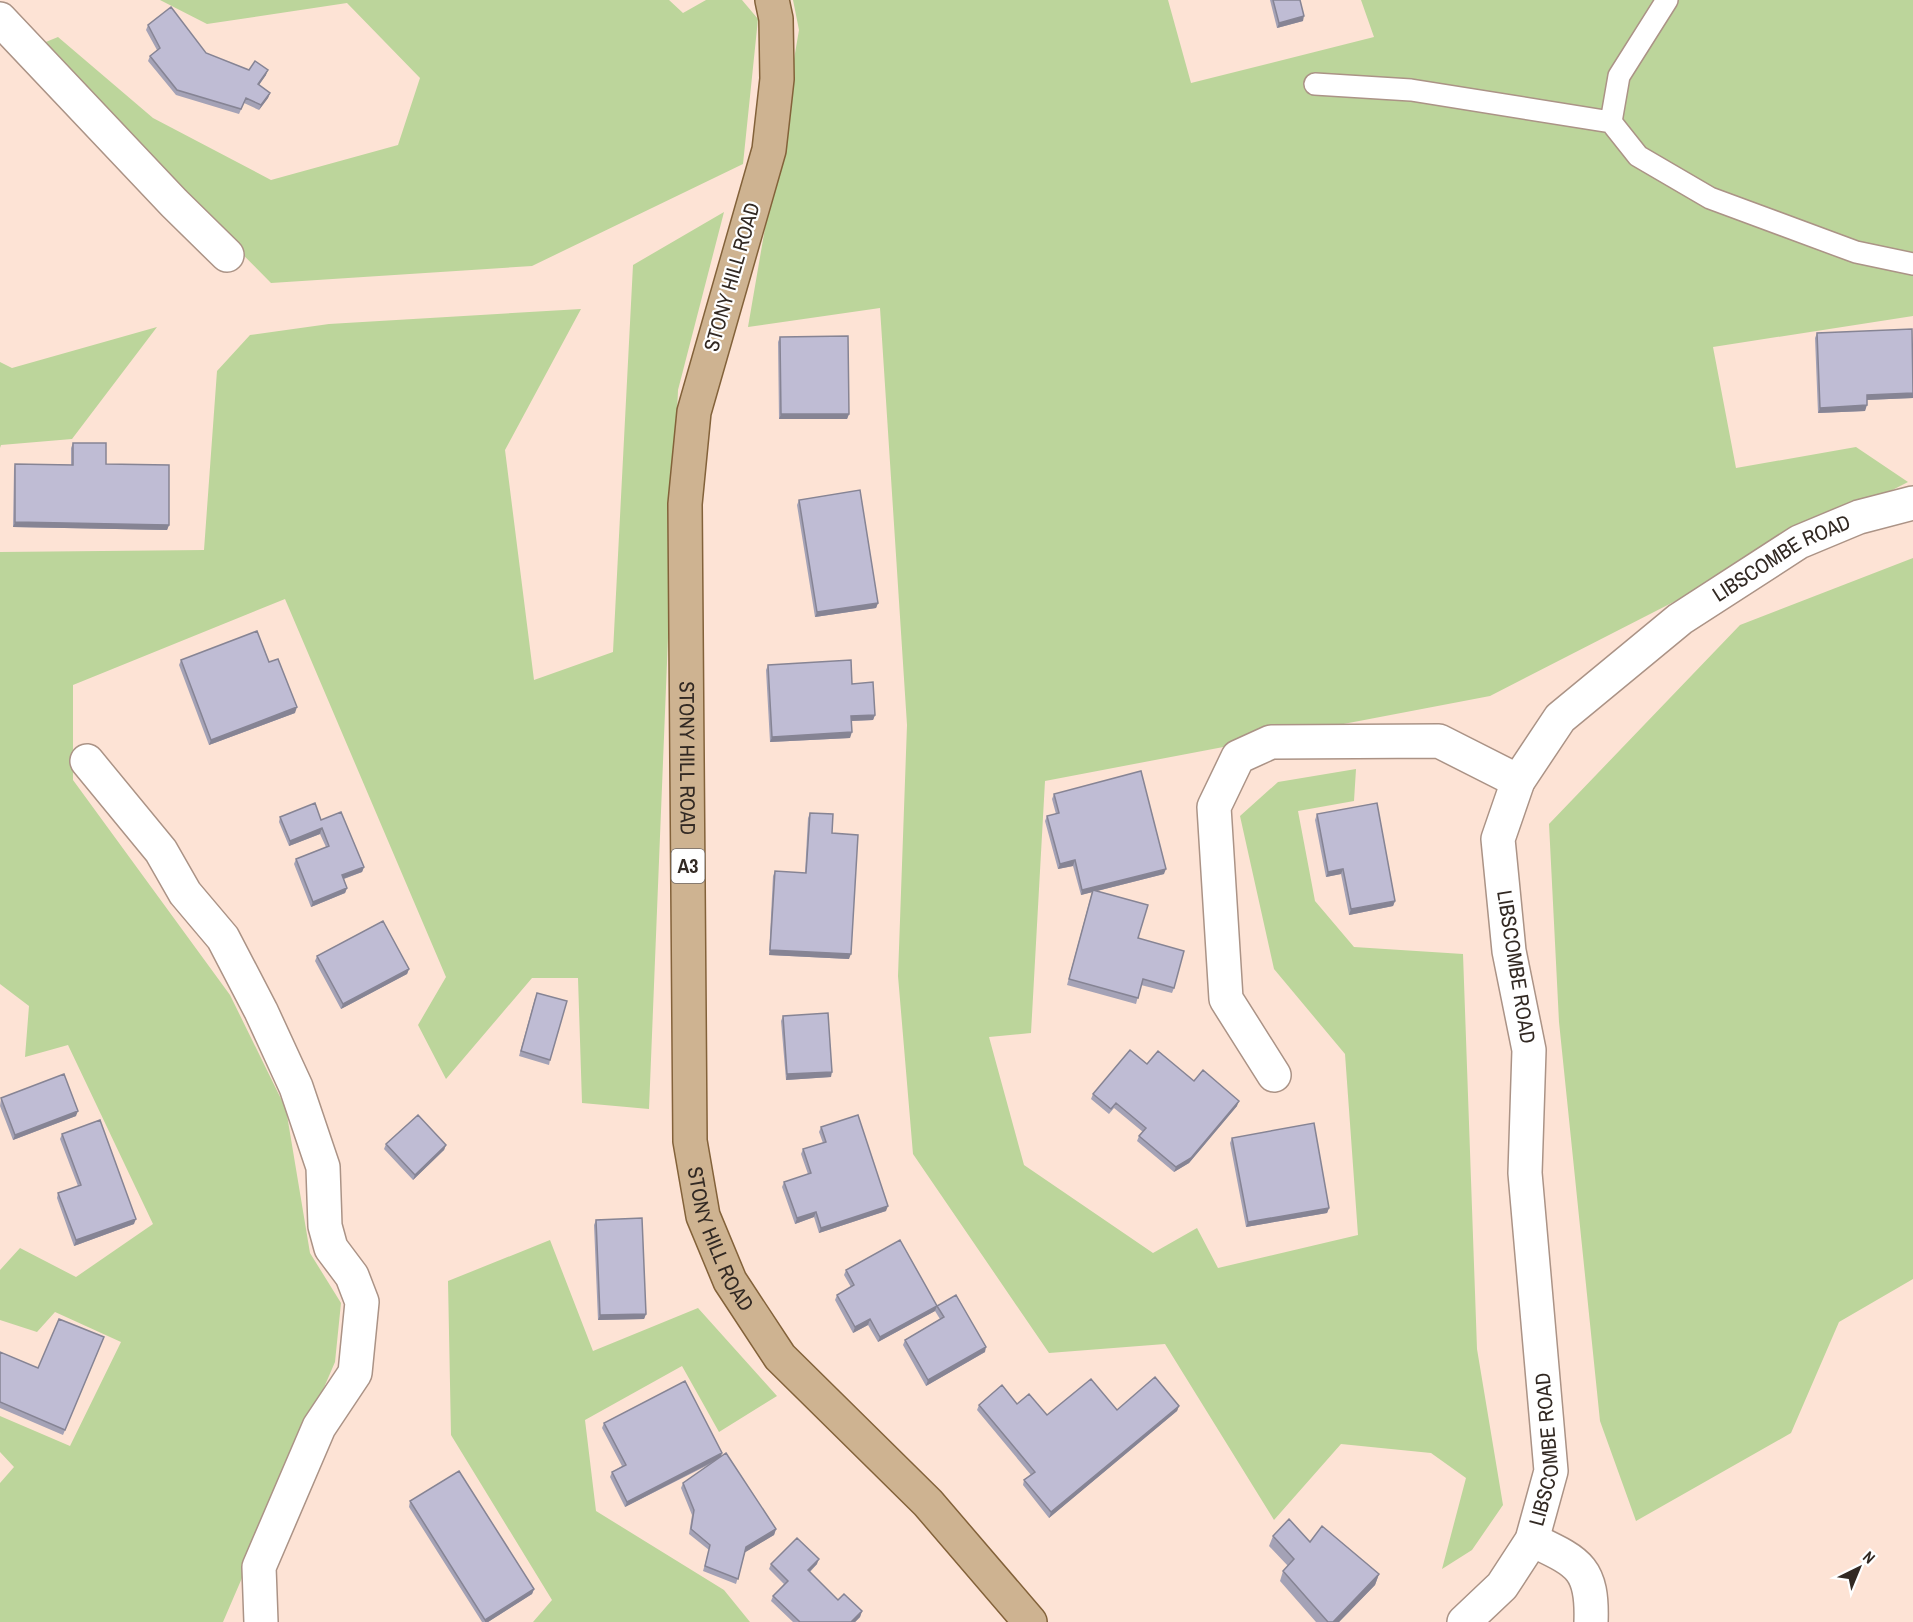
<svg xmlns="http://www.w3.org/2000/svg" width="1913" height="1622" font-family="'Archivo Narrow',sans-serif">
  <rect width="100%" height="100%" fill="#fde3d5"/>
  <path fill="#bcd59b" d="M 160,0 L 669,0 L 683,13 L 706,0 L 742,0 L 758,19 L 743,164 L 532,266 L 271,283 L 36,46 L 58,37 L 153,118 L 271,180 L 398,145 L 420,78 L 347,3 L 207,24 Z
    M 793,0 L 1168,0 L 1191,83 L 1374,37 L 1361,0 L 1913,0 L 1913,316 L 1713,347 L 1736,468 L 1856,447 L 1908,482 L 1490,696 L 1045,781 L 1031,1033 L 989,1037 L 1024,1165 L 1153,1253 L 1197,1228 L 1218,1268 L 1358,1235 L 1345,1054 L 1274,969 L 1240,816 L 1278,782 L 1356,769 L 1354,801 L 1298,811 L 1315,901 L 1354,947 L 1463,954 L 1477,1349 L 1503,1505 L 1472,1550 L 1442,1569 L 1466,1478 L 1431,1453 L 1341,1444 L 1274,1520 L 1165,1344 L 1049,1353 L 913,1154 L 898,976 L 907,725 L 880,308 L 748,327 L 799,30 Z
    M 724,212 L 678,390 L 649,1109 L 582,1103 L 578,978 L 532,978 L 446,1079 L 418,1025 L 446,977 L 285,599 L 73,685 L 73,780 L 230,995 L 286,1109 L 310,1253 L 341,1303 L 335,1362 L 223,1622 L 0,1622 L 0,1483 L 14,1467 L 0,1452 L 0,1416 L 70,1446 L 121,1342 L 55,1312 L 37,1332 L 0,1320 L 0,1270 L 20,1248 L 76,1277 L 153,1224 L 68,1045 L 25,1057 L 29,1006 L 0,984 L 0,552 L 204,550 L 217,371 L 250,335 L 329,324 L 581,309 L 505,450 L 534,680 L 613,652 L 633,265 Z
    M 157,327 L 72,439 L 1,445 L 0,448 L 0,362 L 12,368 Z
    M 1913,558 L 1913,1279 L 1839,1322 L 1791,1433 L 1636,1521 L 1600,1421 L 1559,1022 L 1549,824 L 1740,625 Z
    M 550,1240 L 593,1351 L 698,1308 L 777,1396 L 719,1432 L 682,1366 L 585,1420 L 596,1511 L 724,1590 L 750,1622 L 533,1622 L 552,1600 L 451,1435 L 448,1281 Z"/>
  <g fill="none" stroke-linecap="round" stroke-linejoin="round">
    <defs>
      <path id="lane" d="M 1315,84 L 1411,90 L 1611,122 L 1638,156 L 1710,198 L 1856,252 L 1913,264
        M 1611,122 L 1619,76 L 1667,0"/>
      <g id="street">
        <path d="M 0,19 L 174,203 L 227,255"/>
        <path d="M 87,761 L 161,851 L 185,893 L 223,938 L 261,1011 L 296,1087 L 323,1167 L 325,1226 L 331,1248 L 352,1276 L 362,1302 L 355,1373 L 319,1427 L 259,1567 L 261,1622"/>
        <path d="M 1274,1075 L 1226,999 L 1214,807 L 1238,757 L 1271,742 L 1439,741 L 1518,781"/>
        <path d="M 1532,1540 C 1578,1562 1593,1567 1591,1622"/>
        <path id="s1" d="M 1464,1622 L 1502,1586 L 1532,1540 L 1551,1471 L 1525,1173 L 1529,1050 L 1509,951 L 1498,839 L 1518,781 L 1560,718 L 1680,619 L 1799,542 L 1859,517 L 1913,503"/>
      </g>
      <g id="primary">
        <path id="s2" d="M 772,0 L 776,19 L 777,79 L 769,150 L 694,412 L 685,504 L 690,1141 L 703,1216 L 730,1281 L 780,1357 L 928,1503 L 1030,1622"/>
      </g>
    </defs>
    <use href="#lane" stroke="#ab9386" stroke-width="24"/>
    <use href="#street" stroke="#ab9386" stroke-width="36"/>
    <use href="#primary" stroke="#83623a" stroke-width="36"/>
    <use href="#lane" stroke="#fff" stroke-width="21"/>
    <use href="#street" stroke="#fff" stroke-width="33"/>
    <use href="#primary" stroke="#ceb391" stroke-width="33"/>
  </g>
  <path fill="#a4a2b6" d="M 1270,0 L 1300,0 L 1303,21 L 1277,28 Z
    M 148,25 L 206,53 L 249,70 L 266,75 L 259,85 L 270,93 L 268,98 L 259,110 L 244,103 L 239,114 L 176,95 L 148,61 L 150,56 L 157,50 L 146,30 Z
    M 1817,333 L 1913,360 L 1913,398 L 1867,400 L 1865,411 L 1818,413 L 1815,338 Z
    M 780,337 L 849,414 L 847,419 L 779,419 L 778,342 Z
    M 73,443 L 106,464 L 169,525 L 167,530 L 13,527 L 14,469 L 15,464 L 71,465 L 71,448 Z
    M 799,500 L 878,603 L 876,608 L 815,617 L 797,505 Z
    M 181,660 L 269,662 L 295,713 L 209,745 L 179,665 Z
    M 768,665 L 852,684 L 875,715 L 873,720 L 852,721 L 850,738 L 770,742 L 766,670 Z
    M 1054,794 L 1164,874 L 1097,891 L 1138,938 L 1174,988 L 1172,993 L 1141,985 L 1136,1004 L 1067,985 L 1092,892 L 1081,895 L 1073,866 L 1058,869 L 1045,821 L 1047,816 L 1056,814 L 1052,799 Z
    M 810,813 L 832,833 L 849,959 L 769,955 L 773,876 L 775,871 L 805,873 L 808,818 Z
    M 1317,814 L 1395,901 L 1393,906 L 1349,915 L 1341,874 L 1326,877 L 1315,820 Z
    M 280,817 L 321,820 L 364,867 L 362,872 L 344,879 L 347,888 L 345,893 L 311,907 L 294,864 L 296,859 L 326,847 L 320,834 L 289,846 L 279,822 Z
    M 317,956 L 409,969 L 407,974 L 341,1009 L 315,961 Z
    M 535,998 L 550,1060 L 549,1065 L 519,1056 Z
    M 783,1016 L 831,1077 L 786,1080 L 781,1021 Z
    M 1147,1064 L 1194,1081 L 1237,1106 L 1189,1163 L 1174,1172 L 1137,1141 L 1139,1136 L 1143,1132 L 1114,1108 L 1109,1114 L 1091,1099 L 1093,1094 Z
    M 1,1098 L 76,1116 L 13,1140 L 0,1106 Z
    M 821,1127 L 886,1211 L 819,1233 L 814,1217 L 795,1224 L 782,1187 L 784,1182 L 808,1174 L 801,1154 L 803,1149 L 823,1143 L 819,1132 Z
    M 62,1134 L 134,1224 L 74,1246 L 57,1198 L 58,1193 L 78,1186 L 60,1139 Z
    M 1232,1138 L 1329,1208 L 1327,1213 L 1246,1227 L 1230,1143 Z
    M 386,1144 L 446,1145 L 444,1150 L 413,1180 L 384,1149 Z
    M 596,1220 L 646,1314 L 644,1319 L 598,1320 L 594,1225 Z
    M 846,1270 L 937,1306 L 935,1311 L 878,1342 L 868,1325 L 853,1333 L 835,1300 L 837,1295 L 851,1287 L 844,1275 Z
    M 937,1306 L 985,1352 L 926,1386 L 903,1345 L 905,1340 L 940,1319 L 935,1311 Z
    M 104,1337 L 63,1435 L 0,1408 L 0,1352 L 38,1368 Z
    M 1017,1404 L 1047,1415 L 1117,1410 L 1179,1406 L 1177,1411 L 1049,1518 L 1023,1485 L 1024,1480 L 1031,1475 L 977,1410 L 979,1405 Z
    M 604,1423 L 722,1453 L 721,1457 L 776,1529 L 774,1535 L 745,1552 L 736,1584 L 703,1571 L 709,1550 L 689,1534 L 692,1515 L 681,1488 L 683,1483 L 714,1462 L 625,1507 L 610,1477 L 612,1472 L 622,1466 L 602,1428 Z
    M 410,1501 L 534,1589 L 532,1594 L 488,1622 L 482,1622 L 409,1507 Z
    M 1273,1536 L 1310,1542 L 1379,1574 L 1375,1585 L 1339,1622 L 1316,1622 L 1280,1581 L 1283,1571 L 1288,1566 L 1269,1546 Z
    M 771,1564 L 817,1564 L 810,1572 L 838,1600 L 862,1611 L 860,1617 L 855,1622 L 793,1622 L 771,1601 L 773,1596 L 784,1584 L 769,1569 Z"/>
  <path fill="#868494" d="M 1304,16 L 1303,21 L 1277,28 L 1279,23 Z
    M 268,70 L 266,75 L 256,89 L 258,84 Z
    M 270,93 L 268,98 L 259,110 L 261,105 Z
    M 1913,393 L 1913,398 L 1865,400 L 1867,395 Z
    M 1867,405 L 1865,411 L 1818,413 L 1820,408 Z
    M 781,414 L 849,414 L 847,419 L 779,419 Z
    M 15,522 L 169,525 L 167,530 L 13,527 Z
    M 878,603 L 876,608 L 815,617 L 817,612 Z
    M 297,707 L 295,713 L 209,745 L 211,740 Z
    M 875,715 L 873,720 L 849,721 L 851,716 Z
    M 852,732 L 850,738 L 770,742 L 772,737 Z
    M 322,828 L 320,834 L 289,846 L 290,841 Z
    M 1075,860 L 1073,866 L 1058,869 L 1060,864 Z
    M 364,867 L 362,872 L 340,880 L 342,875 Z
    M 1166,869 L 1164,874 L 1081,895 L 1082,890 Z
    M 1343,869 L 1341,874 L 1326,877 L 1328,872 Z
    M 347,888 L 345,893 L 311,907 L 313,902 Z
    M 1395,901 L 1393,906 L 1349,915 L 1351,909 Z
    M 770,950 L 851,954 L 849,959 L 769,955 Z
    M 409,969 L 407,974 L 341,1009 L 343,1004 Z
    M 832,1072 L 831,1077 L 786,1080 L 787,1074 Z
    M 1239,1101 L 1237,1106 L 1189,1163 L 1174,1172 L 1176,1167 Z
    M 78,1111 L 76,1116 L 13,1140 L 15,1135 Z
    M 446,1145 L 444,1150 L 413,1180 L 415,1175 Z
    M 888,1206 L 886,1211 L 819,1233 L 821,1228 Z
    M 1329,1208 L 1327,1213 L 1246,1227 L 1248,1222 Z
    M 816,1212 L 814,1217 L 795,1224 L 797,1218 Z
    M 136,1219 L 134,1224 L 74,1246 L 76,1240 Z
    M 937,1306 L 935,1311 L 878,1342 L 880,1337 Z
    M 646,1314 L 644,1319 L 598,1320 L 600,1315 Z
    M 870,1319 L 868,1325 L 853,1333 L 855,1327 Z
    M 986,1347 L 985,1352 L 926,1386 L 928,1380 Z
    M 1179,1406 L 1177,1411 L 1049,1518 L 1051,1512 Z
    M 722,1453 L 720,1458 L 625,1507 L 627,1502 Z
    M 776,1529 L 774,1535 L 744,1553 L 746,1547 Z
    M 819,1559 L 817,1564 L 806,1575 L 808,1570 Z
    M 1379,1574 L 1375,1585 L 1339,1622 L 1333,1622 Z
    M 534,1589 L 532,1594 L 488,1622 L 485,1622 L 485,1620 Z
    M 862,1611 L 860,1617 L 855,1622 L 851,1622 Z"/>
  <path fill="#bfbcd4" stroke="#868494" stroke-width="1.5" d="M 1273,0 L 1300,0 L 1304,16 L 1279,23 Z
    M 171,7 L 206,53 L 249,70 L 255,61 L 268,70 L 258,84 L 270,93 L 261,105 L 246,98 L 241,109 L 177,90 L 150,56 L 160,48 L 148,25 Z
    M 1912,329 L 1913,393 L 1867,395 L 1867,405 L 1820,408 L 1817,333 Z
    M 848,336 L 849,414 L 781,414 L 780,337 Z
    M 73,443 L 106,443 L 106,464 L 169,465 L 169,525 L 15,522 L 15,464 L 73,465 Z
    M 860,490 L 878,603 L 817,612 L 799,500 Z
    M 257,631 L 269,662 L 278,659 L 297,707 L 211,740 L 181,660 Z
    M 851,660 L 852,684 L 873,682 L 875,715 L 851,716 L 852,732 L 772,737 L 768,665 Z
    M 1141,771 L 1166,869 L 1082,890 L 1075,860 L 1060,864 L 1047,816 L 1059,813 L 1054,794 Z
    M 315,803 L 321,820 L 341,812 L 364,867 L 342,875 L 347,888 L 313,902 L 296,859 L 329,846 L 322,828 L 290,841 L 280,817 Z
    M 1377,803 L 1395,901 L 1351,909 L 1343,869 L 1328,872 L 1317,814 Z
    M 810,813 L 833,814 L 832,833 L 858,835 L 851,954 L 770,950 L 775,871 L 806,873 Z
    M 1093,890 L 1148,905 L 1138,938 L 1184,951 L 1174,988 L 1143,979 L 1138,998 L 1069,979 Z
    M 383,921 L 409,969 L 343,1004 L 317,956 Z
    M 537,993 L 567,1001 L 550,1060 L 521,1051 Z
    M 828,1013 L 832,1072 L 787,1074 L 783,1016 Z
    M 1130,1050 L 1147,1064 L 1158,1051 L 1194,1081 L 1203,1070 L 1239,1101 L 1191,1158 L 1176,1167 L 1139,1136 L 1146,1128 L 1116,1103 L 1111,1109 L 1093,1094 Z
    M 64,1074 L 78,1111 L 15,1135 L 1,1098 Z
    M 418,1115 L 446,1145 L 415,1175 L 386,1144 Z
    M 858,1115 L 888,1206 L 821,1228 L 816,1212 L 797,1218 L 784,1182 L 811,1173 L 803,1149 L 826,1142 L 821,1127 Z
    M 100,1120 L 136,1219 L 76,1240 L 58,1193 L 81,1185 L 62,1134 Z
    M 1314,1123 L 1329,1208 L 1248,1222 L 1232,1138 Z
    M 642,1218 L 646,1314 L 600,1315 L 596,1220 Z
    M 900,1240 L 937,1306 L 880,1337 L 870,1319 L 855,1327 L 837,1295 L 854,1285 L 846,1270 Z
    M 956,1295 L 986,1347 L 928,1380 L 905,1340 L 944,1317 L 937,1306 Z
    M 59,1319 L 104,1337 L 65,1430 L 0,1402 L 0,1352 L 38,1368 Z
    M 1155,1377 L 1179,1406 L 1051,1512 L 1024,1480 L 1035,1472 L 979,1405 L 1002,1385 L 1017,1404 L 1029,1394 L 1047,1415 L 1091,1379 L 1117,1410 Z
    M 685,1381 L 722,1453 L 627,1502 L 612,1472 L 626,1465 L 604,1423 Z
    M 726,1453 L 776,1529 L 746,1547 L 738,1579 L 705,1566 L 710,1545 L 691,1529 L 694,1510 L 683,1483 Z
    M 459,1471 L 534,1589 L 485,1620 L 410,1501 Z
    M 1289,1519 L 1310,1542 L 1322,1526 L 1379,1574 L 1333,1622 L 1328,1622 L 1283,1571 L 1294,1559 L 1273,1536 Z
    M 797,1538 L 819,1559 L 808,1570 L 838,1600 L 844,1594 L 862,1611 L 851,1622 L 800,1622 L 773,1596 L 788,1581 L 771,1564 Z"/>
  <g text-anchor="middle" stroke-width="4.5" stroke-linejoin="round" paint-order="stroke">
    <rect fill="#fff" stroke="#706965" stroke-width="1.5" x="671.5" y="849" width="33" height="34" rx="4.5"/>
    <g font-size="20" font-weight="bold" fill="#322923">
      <text x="688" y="873">A3</text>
    </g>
    <g font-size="21" fill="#322923" stroke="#fff">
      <text transform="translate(732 277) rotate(-74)" y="7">STONY HILL ROAD</text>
      <text dy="7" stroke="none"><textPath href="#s1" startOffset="1226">LIBSCOMBE ROAD</textPath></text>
      <text dy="7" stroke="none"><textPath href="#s2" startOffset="770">STONY HILL ROAD</textPath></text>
      <text transform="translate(1516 967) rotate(81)" y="7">LIBSCOMBE ROAD</text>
      <text dy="7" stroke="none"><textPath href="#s2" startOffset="1256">STONY HILL ROAD</textPath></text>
      <text dy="7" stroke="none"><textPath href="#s1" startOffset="200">LIBSCOMBE ROAD</textPath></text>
    </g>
  </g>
  <g transform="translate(1859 1568) rotate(43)" stroke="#ffffff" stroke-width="4.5" paint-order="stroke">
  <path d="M0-4.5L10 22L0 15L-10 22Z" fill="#322923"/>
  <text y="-9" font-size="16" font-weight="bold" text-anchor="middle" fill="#322923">N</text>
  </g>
</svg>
